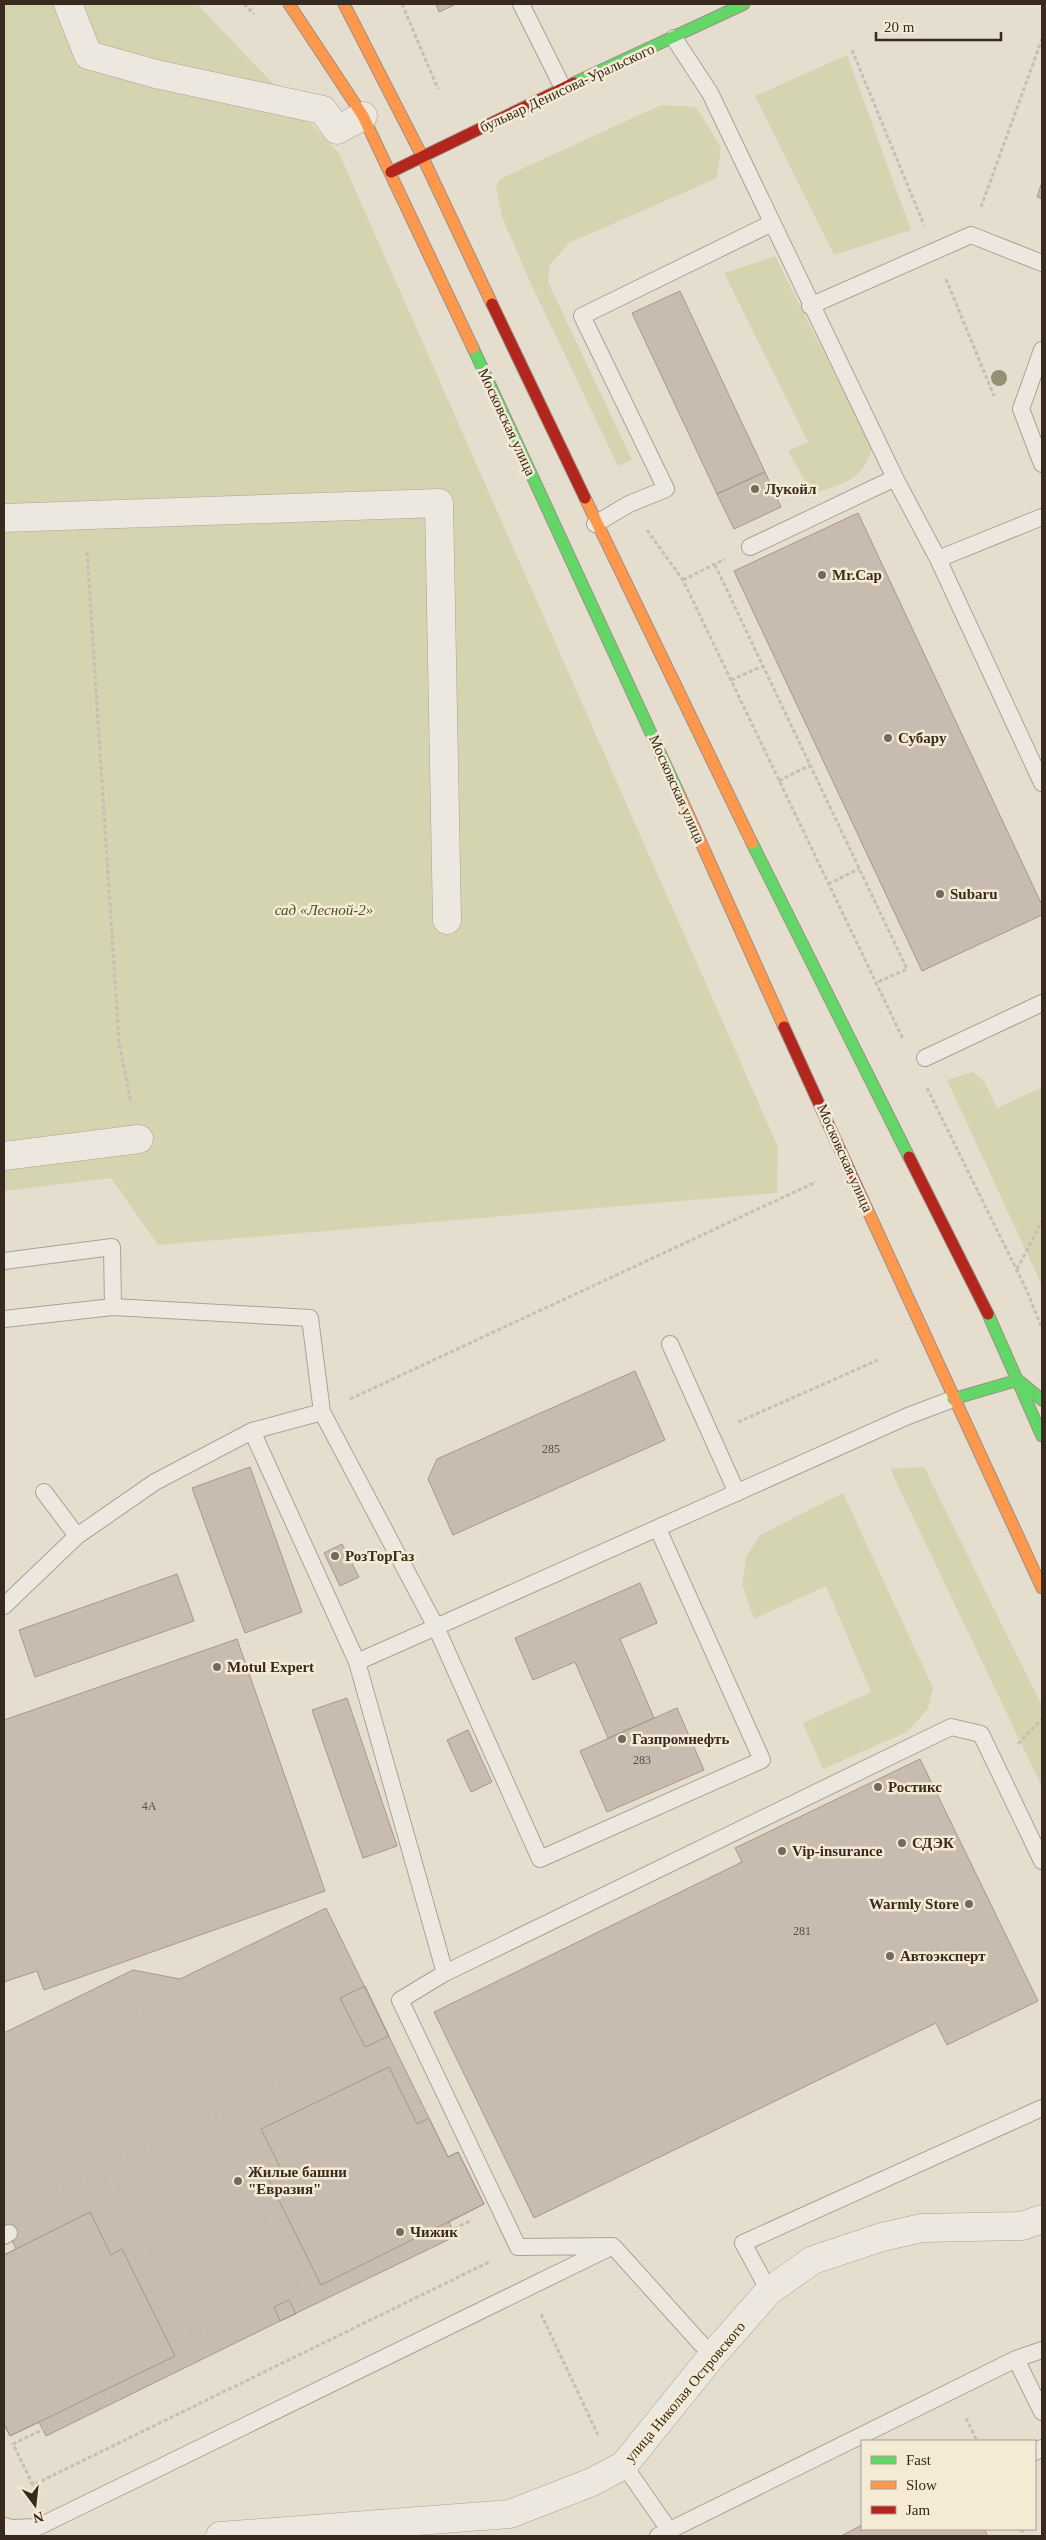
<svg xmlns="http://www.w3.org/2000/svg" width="1046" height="2540" font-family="'Times New Roman',serif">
  <rect width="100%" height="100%" fill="#e5ddce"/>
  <path fill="#d5d4b1" d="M 4,4 L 197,4 L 339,153 L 778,1147 L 777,1193 L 158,1245 L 111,1178 L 4,1191 Z
    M 847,55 L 911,230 L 834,255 L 755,96 Z
    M 661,105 L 696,107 L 721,147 L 717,178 L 569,243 L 549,266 L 548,282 L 632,460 L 618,466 L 531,284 L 502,217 L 496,188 L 500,179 Z
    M 775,256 L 872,448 C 862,483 842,483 812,494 L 788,451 L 808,442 L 724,273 Z
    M 973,1072 L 984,1081 L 997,1108 L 1042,1087 L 1042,1286 L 947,1080 Z
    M 924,1467 L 1042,1706 L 1042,1787 L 890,1469 Z
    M 843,1493 L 933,1688 L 928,1709 L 907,1732 L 823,1769 L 803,1723 L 871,1692 L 826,1586 L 754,1619 L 742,1584 L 746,1557 L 760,1535 Z"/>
  <path fill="#c8bbaf" stroke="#a5988d" d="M 436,4 L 456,4 L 439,12 Z
    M 1042,182 L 1042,199 L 1037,197 Z
    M 680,291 L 765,472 L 717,494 L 632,313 Z
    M 765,472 L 781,507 L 734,529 L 717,494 Z
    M 858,513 L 1042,905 L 1042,915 L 922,971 L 734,571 Z
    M 635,1371 L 665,1440 L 453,1535 L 428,1479 L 437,1459 Z
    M 250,1467 L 302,1612 L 245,1633 L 192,1488 Z
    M 342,1544 L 359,1577 L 340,1586 L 324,1553 Z
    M 177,1574 L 194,1621 L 35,1677 L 19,1630 Z
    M 640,1583 L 657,1623 L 620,1639 L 654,1718 L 608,1738 L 575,1662 L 533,1680 L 515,1638 Z
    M 237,1639 L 325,1891 L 44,1990 L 37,1971 L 4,1982 L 4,1720 Z
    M 347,1698 L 397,1846 L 363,1858 L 312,1710 Z
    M 677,1708 L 704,1770 L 607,1812 L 580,1751 Z
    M 468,1730 L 492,1782 L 471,1792 L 447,1740 Z
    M 920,1759 L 1038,2001 L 947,2045 L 936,2023 L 534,2218 L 434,2012 L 742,1862 L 735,1848 Z
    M 326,1908 L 448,2157 L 458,2152 L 484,2204 L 449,2222 L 456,2236 L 280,2321 L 46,2436 L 39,2422 L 10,2436 L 4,2424 L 4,2255 L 16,2249 L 4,2224 L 4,2033 L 133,1970 L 180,1979 Z
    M 365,1986 L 389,2036 L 365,2047 L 340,1998 Z
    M 389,2067 L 417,2124 L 429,2118 L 448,2157 L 458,2152 L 484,2204 L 321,2285 L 267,2176 L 281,2169 L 261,2129 Z
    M 90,2212 L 111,2255 L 122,2249 L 175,2356 L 10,2436 L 4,2424 L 4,2255 Z
    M 289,2300 L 296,2314 L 280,2321 L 274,2307 Z
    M 862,2525 L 862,2529 L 984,2529 L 988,2536 L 841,2536 Z"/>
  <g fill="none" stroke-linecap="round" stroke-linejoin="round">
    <defs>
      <path id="lane" d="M 521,4 L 563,88
        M 674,38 L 710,93 L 895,478 L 938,559 L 1042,783
        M 810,306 L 971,235 L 1042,263
        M 1042,350 L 1021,409 L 1042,464
        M 595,524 L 629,504 L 666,489 L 582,316 L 772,223
        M 750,547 L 895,478
        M 938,559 L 1042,517
        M 925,1058 L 1042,1003
        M 4,1261 L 112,1247 L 113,1307
        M 4,1319 L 113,1307 L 310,1318 L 322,1412 L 436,1627 L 357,1662 L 445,1973 L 400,2000 L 518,2247 L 613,2246 L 712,2356
        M 670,1344 L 737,1493
        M 252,1431 L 357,1662
        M 44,1492 L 77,1536
        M 658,1529 L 762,1760 L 540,1859 L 436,1627 L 908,1416 L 953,1399
        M 4,1606 L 77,1536 L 155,1482 L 252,1431 L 322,1412
        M 445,1973 L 951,1727 L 981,1734 L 1042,1861
        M 4,2236 L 9,2233
        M 769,2291 L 743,2243 L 1042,2108
        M 1016,2359 L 1042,2412
        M 1035,2452 L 1042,2448
        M 624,2465 L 669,2530
        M 4,2526 L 12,2528 L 38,2527 L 609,2248
        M 658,2536 L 1016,2359 L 1042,2350"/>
      <path id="street" d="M 68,4 L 88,55 L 156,74 L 323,110 L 337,130 L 363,116
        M 4,518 L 439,503 L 447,920
        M 4,1156 L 139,1139
        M 220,2536 L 510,2514 L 592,2482 L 624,2465 L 712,2356 L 769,2291 L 813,2260 L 882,2237 L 922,2228 L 1022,2226 L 1042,2219"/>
      <path id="fast" d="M 574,83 L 744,4
        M 473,348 L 680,796
        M 752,843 L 909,1157
        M 988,1314 L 1042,1436
        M 953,1399 L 1018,1380 L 1042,1400"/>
      <path id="slow" d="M 289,4 L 363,116 L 473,348
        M 344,4 L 422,156 L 492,304
        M 585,498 L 752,843
        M 680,796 L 784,1027
        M 862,1198 L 1042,1588"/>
      <path id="jam" d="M 391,172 L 574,83
        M 492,304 L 585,498
        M 784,1027 L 862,1198
        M 909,1157 L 988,1314"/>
    </defs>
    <use href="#lane" stroke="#aaa297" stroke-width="18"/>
    <use href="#street" stroke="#aaa297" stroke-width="29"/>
    <use href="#fast" stroke="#9a9286" stroke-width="13"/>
    <use href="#slow" stroke="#9a9286" stroke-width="13"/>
    <use href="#jam" stroke="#9a9286" stroke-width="13"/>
    <path stroke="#c5bfb6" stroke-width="3" stroke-dasharray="4 2.5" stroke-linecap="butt" d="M 244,4 L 254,14
      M 402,4 L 438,89
      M 852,50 L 924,225
      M 981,207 L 1042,39
      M 946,279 L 994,396
      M 647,530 L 683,580 L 903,1039
      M 87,552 L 119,1042 L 131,1103
      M 715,565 L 907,969 L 876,983
      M 683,580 L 725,559
      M 731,680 L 763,666
      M 779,781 L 810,765
      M 828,884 L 859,869
      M 927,1088 L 1026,1289 L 1042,1328
      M 1017,1269 L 1042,1221
      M 350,1399 L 816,1182
      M 738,1422 L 878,1360
      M 1018,1744 L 1042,1719
      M 100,2002 L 131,1993 L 160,1999
      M 4,2076 L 296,1934 L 352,2047 L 24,2207
      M 104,2168 L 189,2342 L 303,2287 L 218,2112
      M 4,2193 L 9,2204
      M 303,2287 L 310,2300 L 472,2220
      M 541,2314 L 599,2437
      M 189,2342 L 196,2355 L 13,2444 L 33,2485 L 491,2261
      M 966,2418 L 977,2441
      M 1021,2529 L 1025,2536"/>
    <use href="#lane" stroke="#ede8df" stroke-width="16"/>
    <use href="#street" stroke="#ede8df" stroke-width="28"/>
    <use href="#fast" stroke="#63d668" stroke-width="11"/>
    <use href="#slow" stroke="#ff974d" stroke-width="11"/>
    <use href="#jam" stroke="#b3261e" stroke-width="11"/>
  </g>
  <circle fill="#909272" cx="999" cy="378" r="8"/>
  <g fill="#75695c" stroke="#f5ead4" stroke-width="2">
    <circle cx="755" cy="489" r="5"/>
    <circle cx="822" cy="575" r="5"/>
    <circle cx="888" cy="738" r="5"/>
    <circle cx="940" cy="894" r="5"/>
    <circle cx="335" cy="1556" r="5"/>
    <circle cx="217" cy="1667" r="5"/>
    <circle cx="622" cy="1739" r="5"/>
    <circle cx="878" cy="1787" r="5"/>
    <circle cx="902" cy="1843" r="5"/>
    <circle cx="782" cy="1851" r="5"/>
    <circle cx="969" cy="1904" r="5"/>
    <circle cx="890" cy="1956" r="5"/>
    <circle cx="238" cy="2181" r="5"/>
    <circle cx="400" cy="2232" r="5"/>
  </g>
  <g text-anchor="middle" stroke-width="5" stroke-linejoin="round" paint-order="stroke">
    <g font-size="12" fill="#5d4e43">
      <text x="551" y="1453">285</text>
      <text x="642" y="1764">283</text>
      <text x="149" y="1810">4А</text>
      <text x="802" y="1935">281</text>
    </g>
    <g font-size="15" fill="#392a1f" stroke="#f5ead4">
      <text transform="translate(567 88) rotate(-25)" y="5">бульвар Денисова-Уральского</text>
      <text transform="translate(507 422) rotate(65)" y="5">Московская улица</text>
      <text transform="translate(677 789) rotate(66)" y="5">Московская улица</text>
      <text transform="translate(845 1158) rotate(66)" y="5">Московская улица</text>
      <text transform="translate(685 2392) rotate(-50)" y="5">улица Николая Островского</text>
    </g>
    <g font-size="15" font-weight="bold" fill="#392a1f" stroke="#f5ead4" text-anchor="start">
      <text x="765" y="494">Лукойл</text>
      <text x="832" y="580">Mr.Cap</text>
      <text x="898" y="743">Субару</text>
      <text x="950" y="899">Subaru</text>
      <text x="345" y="1561">РозТорГаз</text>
      <text x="227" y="1672">Motul Expert</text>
      <text x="632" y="1744">Газпромнефть</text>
      <text x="888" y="1792">Ростикс</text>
      <text x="912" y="1848">СДЭК</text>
      <text x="792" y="1856">Vip-insurance</text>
      <text x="959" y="1909" text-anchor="end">Warmly Store</text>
      <text x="900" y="1961">Автоэксперт</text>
      <text x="248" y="2177">Жилые башни<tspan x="248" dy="17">"Евразия"</tspan></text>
      <text x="410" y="2237">Чижик</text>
    </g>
    <g font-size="15" font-style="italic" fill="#4a5526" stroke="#f5ead4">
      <text x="324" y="915">сад «Лесной-2»</text>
    </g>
  </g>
  <rect width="1046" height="2540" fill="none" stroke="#392a1f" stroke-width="10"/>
  <rect x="861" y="2440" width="175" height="90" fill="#f5ead4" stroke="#aa9d8c"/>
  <rect x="871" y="2456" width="25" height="8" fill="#63d668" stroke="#aa9d8c"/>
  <text x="906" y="2465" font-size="15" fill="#392a1f">Fast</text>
  <rect x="871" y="2481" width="25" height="8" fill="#ff974d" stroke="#aa9d8c"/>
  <text x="906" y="2490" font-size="15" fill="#392a1f">Slow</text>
  <rect x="871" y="2506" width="25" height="8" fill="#b3261e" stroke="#aa9d8c"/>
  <text x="906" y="2515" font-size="15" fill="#392a1f">Jam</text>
  <g transform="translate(35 2505) rotate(165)" stroke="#f5ead4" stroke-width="4" paint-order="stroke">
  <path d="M0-4L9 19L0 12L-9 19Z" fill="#392a1f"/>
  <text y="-8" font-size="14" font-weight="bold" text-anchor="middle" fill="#392a1f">N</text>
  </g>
  <path d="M876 32v8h125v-8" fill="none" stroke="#392a1f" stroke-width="2.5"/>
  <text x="884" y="32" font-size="15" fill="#392a1f" stroke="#f5ead4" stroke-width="4" paint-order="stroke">20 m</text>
</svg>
